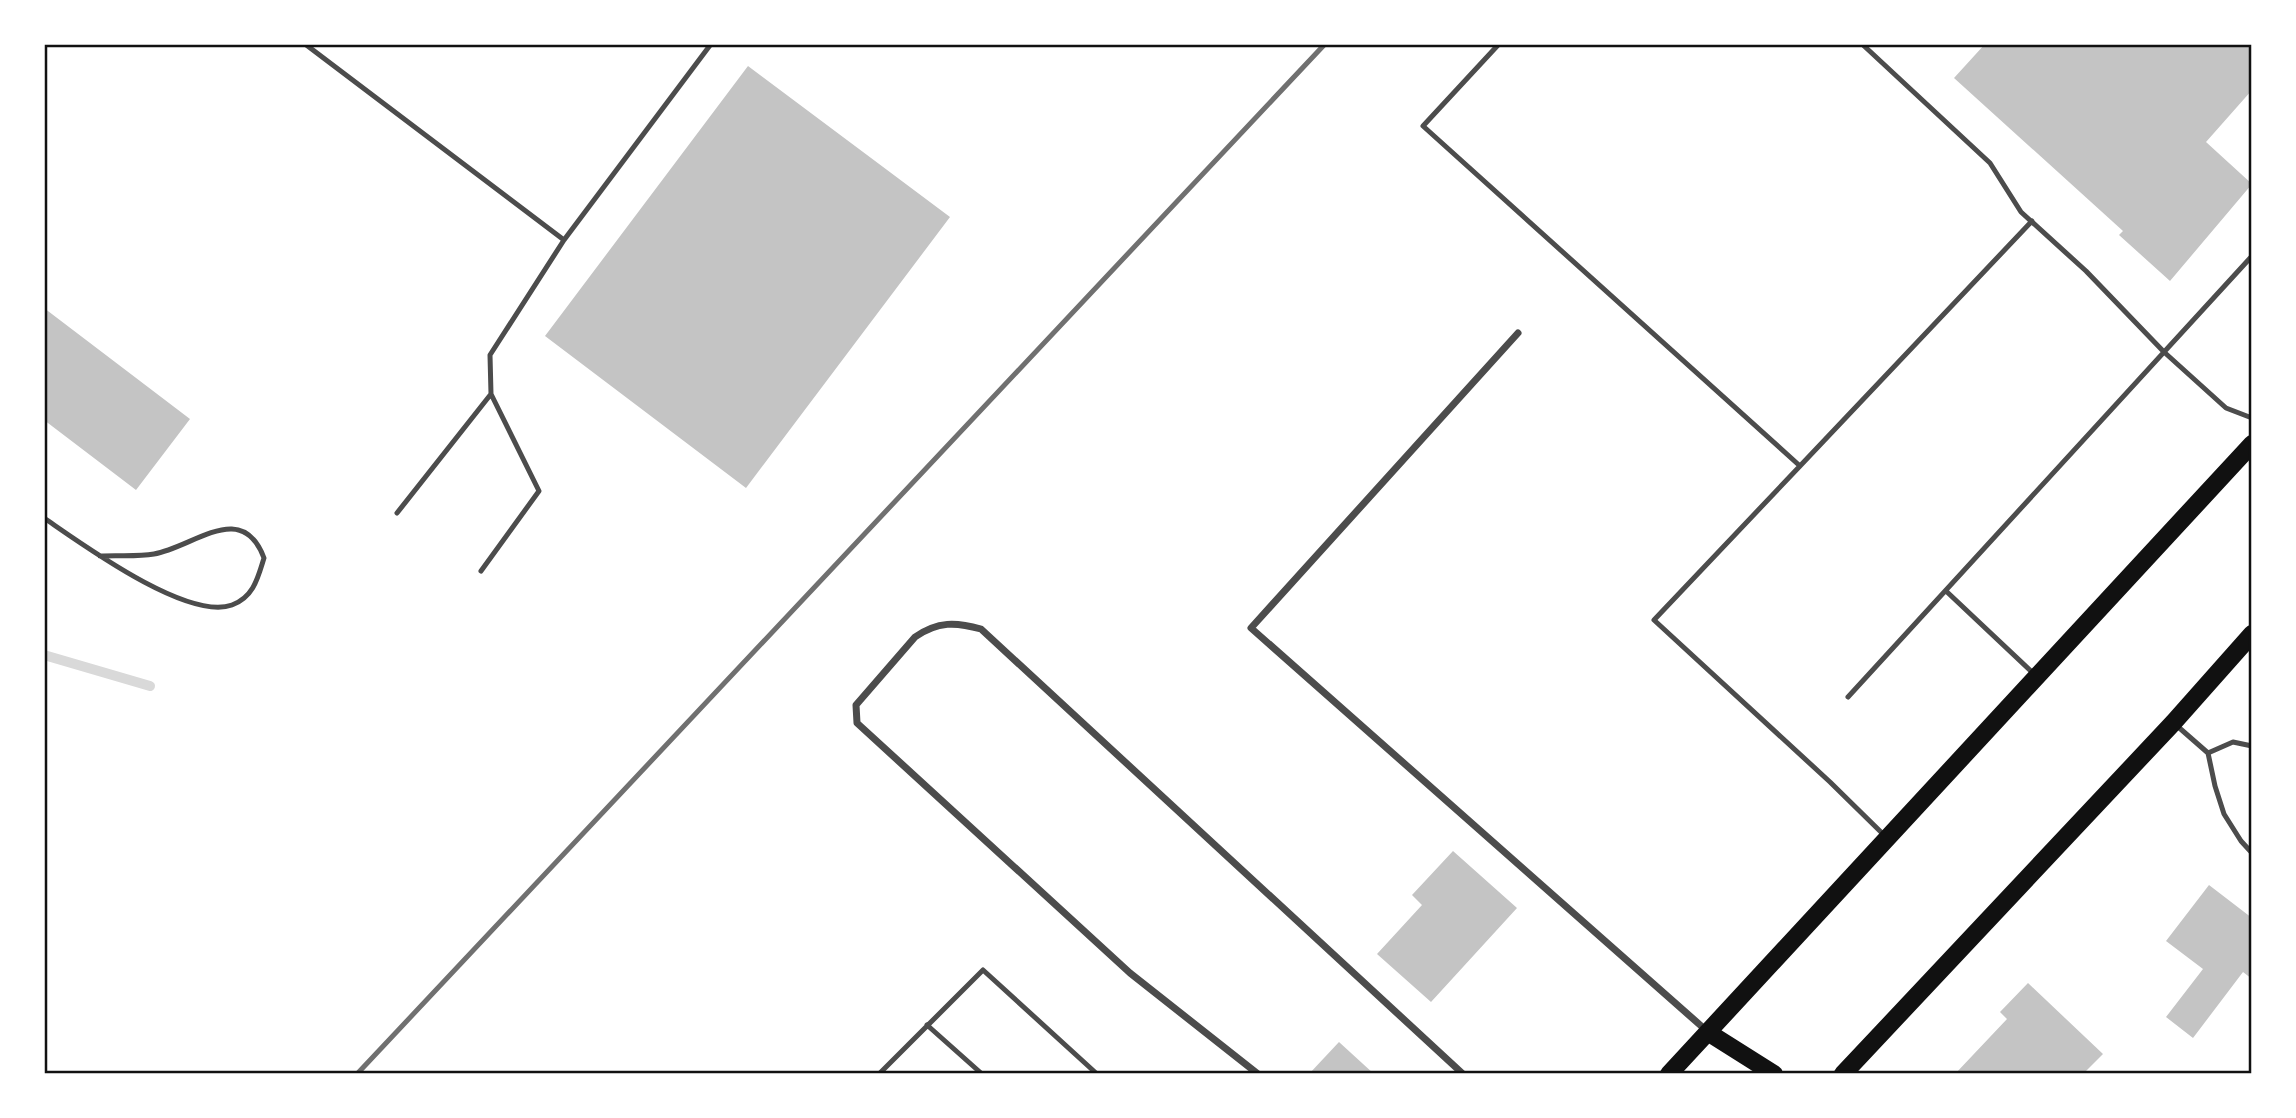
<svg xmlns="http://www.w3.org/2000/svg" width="2296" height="1118" font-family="Jost,sans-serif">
  <rect width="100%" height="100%" fill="#fff"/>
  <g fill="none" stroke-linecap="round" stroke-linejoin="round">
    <path stroke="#d9d9d9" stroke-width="10" d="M 44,655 L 150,686"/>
  </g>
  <path fill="#c4c4c4" d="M 1985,44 L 2252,44 L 2252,90 L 2206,142 L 2252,184 L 2170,281 L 2119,235 L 2123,231 L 1954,78 Z
    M 748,66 L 950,217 L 746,488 L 545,336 Z
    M 44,308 L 190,419 L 136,490 L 44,420 Z
    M 1453,851 L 1517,908 L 1431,1002 L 1377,954 L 1422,905 L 1412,895 Z
    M 2209,885 L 2252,918 L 2252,979 L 2243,972 L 2193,1038 L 2166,1017 L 2203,969 L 2166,941 Z
    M 2028,983 L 2103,1054 L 2083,1074 L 2069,1074 L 2066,1072 L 2064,1074 L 1955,1074 L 2007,1019 L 2000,1012 Z
    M 1339,1042 L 1374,1074 L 1309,1074 Z"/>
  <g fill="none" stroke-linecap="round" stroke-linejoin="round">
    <path stroke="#4c4c4c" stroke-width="5" d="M 305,44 L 564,240
      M 1499,44 L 1423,126 L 1800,466 L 1654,620 L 1830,782 L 1886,837
      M 1862,44 L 1990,163 L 2021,212 L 2086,271 L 2164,352 L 2226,408 L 2252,418
      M 1800,466 L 2032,221
      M 397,513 L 491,394
      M 44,518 C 82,544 187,621 232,605 C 254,597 258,577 264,558 C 242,499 194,547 154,554 C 137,557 118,555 100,556
      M 481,571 L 539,491 L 491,394 L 490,355 L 564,240 L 711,44
      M 1946,591 L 2035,675
      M 1848,697 L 2252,256
      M 2176,725 L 2208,753 L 2215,786 L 2224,814 L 2241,841 L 2252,853
      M 2208,753 L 2233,742 L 2252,746
      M 927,1025 L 982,1074
      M 879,1074 L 983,970 L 1097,1074"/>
    <path stroke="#4c4c4c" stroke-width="7" d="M 1518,333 L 1251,628 L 1708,1032
      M 1258,1074 L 1130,973 L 857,723 L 856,705 L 915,637 C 938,621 956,622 981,629 L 1463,1074"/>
    <path stroke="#111" stroke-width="18" d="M 1709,1033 L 1774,1074
      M 1669,1074 L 2252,444
      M 1843,1074 L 2173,723 L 2252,634"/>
    <path stroke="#707070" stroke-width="5" d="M 357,1074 L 1325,44"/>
  </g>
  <rect width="2296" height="1118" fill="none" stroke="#ffffff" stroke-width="91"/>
  <rect x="46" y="46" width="2204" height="1026" fill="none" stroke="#111" stroke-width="2.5"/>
</svg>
